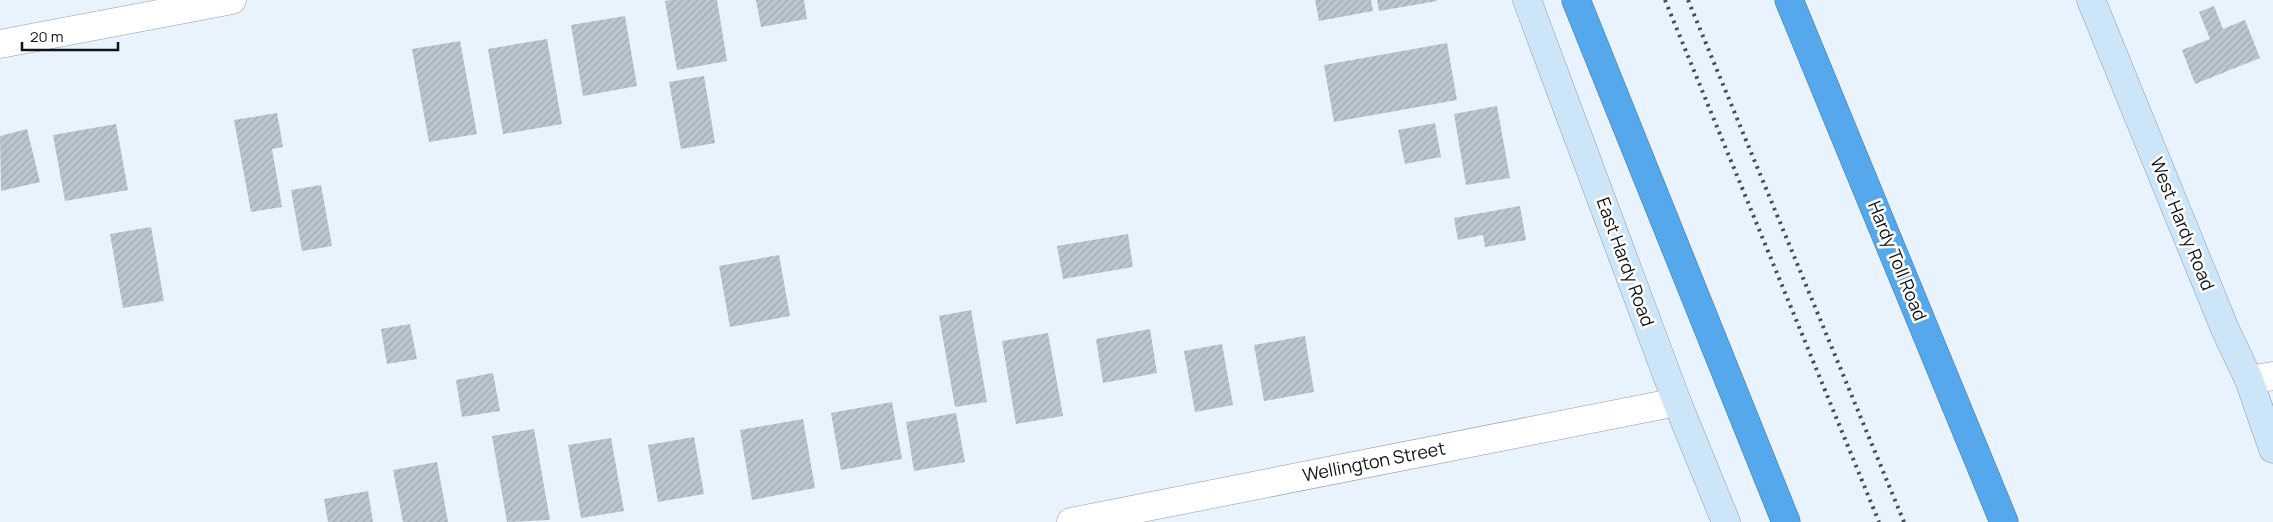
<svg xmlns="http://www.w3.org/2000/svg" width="2273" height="522" font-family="Manrope,sans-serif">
  <defs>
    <pattern id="building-hatch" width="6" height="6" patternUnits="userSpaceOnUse" patternTransform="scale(1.25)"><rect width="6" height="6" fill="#bbc6cf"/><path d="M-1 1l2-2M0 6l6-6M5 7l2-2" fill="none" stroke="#a0a9b1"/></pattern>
  </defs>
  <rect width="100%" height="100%" fill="#e8f3fe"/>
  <path fill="url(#building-hatch)" d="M 671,0 L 717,0 L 727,61 L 677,70 L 665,1 Z
    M 756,0 L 804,0 L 807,19 L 761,27 Z
    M 1315,0 L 1371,0 L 1373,11 L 1319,21 Z
    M 1377,0 L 1437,0 L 1437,1 L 1379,11 Z
    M 2214,6 L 2223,29 L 2245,20 L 2260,58 L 2195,84 L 2182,50 L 2210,39 L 2199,12 Z
    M 625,16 L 637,86 L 583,96 L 571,25 Z
    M 547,39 L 562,124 L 503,134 L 488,49 Z
    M 460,41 L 477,134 L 429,142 L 412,49 Z
    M 1447,43 L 1457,100 L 1334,122 L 1324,65 Z
    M 704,76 L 715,143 L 681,149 L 669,82 Z
    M 1497,106 L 1510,178 L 1466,185 L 1454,114 Z
    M 277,113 L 283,147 L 272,149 L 282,207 L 251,212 L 234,120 Z
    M 1435,123 L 1441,157 L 1405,164 L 1398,130 Z
    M 116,124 L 128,190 L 65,201 L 53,135 Z
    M 27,129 L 40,182 L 1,191 L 0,136 Z
    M 321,185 L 332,246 L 302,251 L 291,190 Z
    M 1520,206 L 1526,240 L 1485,247 L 1483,235 L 1458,240 L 1454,218 Z
    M 151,227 L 164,301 L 123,308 L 110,234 Z
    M 1128,234 L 1133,267 L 1063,279 L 1057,246 Z
    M 779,255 L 790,316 L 730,327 L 719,266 Z
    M 971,310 L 987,402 L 955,407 L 939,316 Z
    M 410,324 L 417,359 L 387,364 L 381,329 Z
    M 1150,329 L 1157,373 L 1103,383 L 1096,339 Z
    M 1048,333 L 1063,416 L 1016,424 L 1002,341 Z
    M 1305,336 L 1314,392 L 1264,401 L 1254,345 Z
    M 1222,344 L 1233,405 L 1195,412 L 1184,351 Z
    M 493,373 L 500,411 L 462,417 L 456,380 Z
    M 892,402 L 902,459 L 841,470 L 831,413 Z
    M 956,413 L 965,462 L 914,471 L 906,422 Z
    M 803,419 L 815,488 L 752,500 L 740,430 Z
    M 534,429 L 550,520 L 507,522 L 492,436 Z
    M 694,437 L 704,494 L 658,502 L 648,445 Z
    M 611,438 L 624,511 L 581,518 L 568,445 Z
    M 437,462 L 448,522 L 403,522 L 393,470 Z
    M 368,491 L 373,522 L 328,522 L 324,499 Z"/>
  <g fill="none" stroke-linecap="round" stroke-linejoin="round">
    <defs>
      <path id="minor" d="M 0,44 L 232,0
        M 2249,380 L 2273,376
        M 1071,522 L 1677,402"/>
      <path id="secondary" d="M 1527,0 L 1677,402 L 1726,522
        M 2091,0 L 2225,329 L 2249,380 L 2273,449"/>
      <path id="motorway" d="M 1576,0 L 1786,522
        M 1789,0 L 2004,522"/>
    </defs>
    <use href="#minor" stroke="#929ca6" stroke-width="29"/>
    <use href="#secondary" stroke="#929ca6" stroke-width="29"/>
    <use href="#motorway" stroke="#3d74a1" stroke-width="29"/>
    <use href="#minor" stroke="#fff" stroke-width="28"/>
    <use href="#secondary" stroke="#cce5f9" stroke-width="28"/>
    <use href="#motorway" stroke="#56a8ec" stroke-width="28"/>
    <path stroke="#474d52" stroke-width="4" stroke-dasharray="2.5 5" stroke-linecap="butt" d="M 1665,0 L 1879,522
      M 1688,0 L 1904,522"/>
  </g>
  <g text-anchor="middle" stroke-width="5" stroke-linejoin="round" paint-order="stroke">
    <g font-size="18" fill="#0f1316" stroke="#fff">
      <text transform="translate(2182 224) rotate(68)" y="6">West Hardy Road</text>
      <text transform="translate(1897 261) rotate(68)" y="6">Hardy Toll Road</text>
      <text transform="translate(1625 262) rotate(70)" y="6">East Hardy Road</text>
      <text transform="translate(1374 462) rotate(-11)" y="6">Wellington Street</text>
    </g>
  </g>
  <path d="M22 42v8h96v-8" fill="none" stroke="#0f1316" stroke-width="2.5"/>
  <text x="30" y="42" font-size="15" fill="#0f1316" stroke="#ffffff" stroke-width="4" paint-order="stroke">20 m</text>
</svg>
